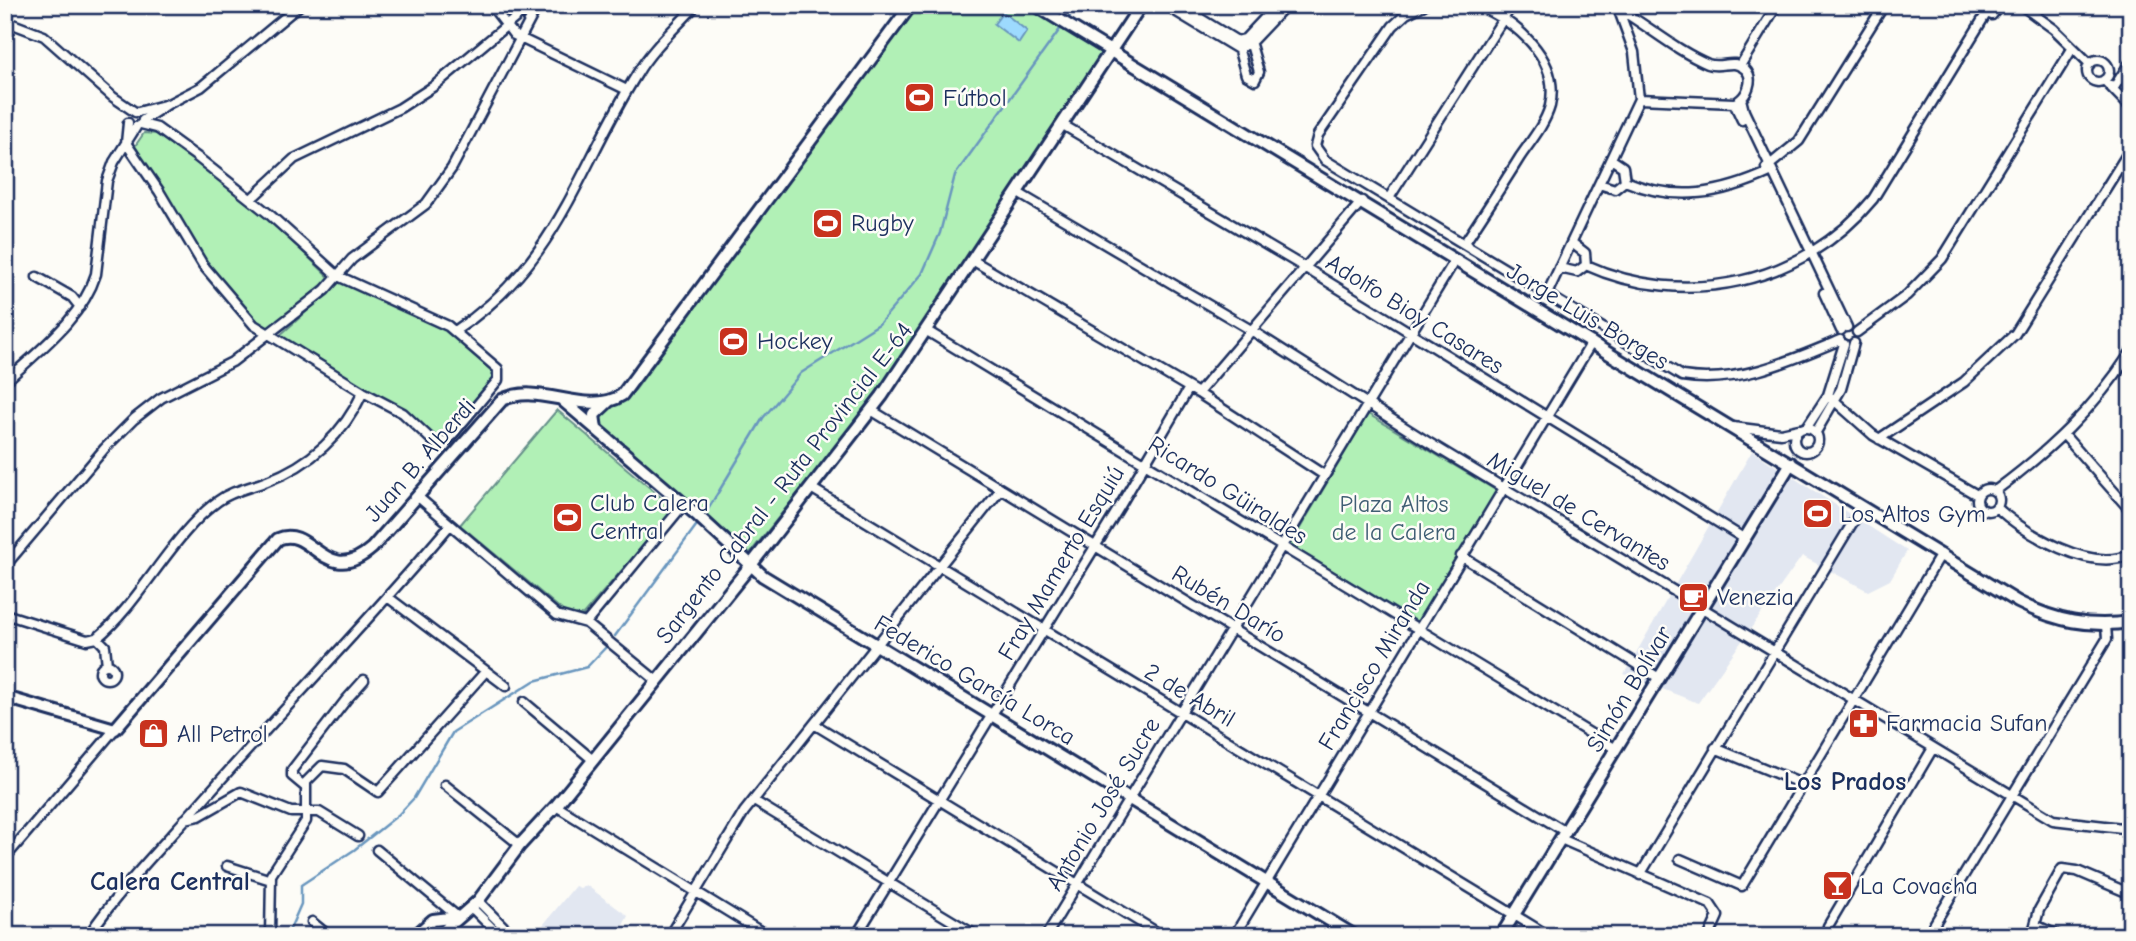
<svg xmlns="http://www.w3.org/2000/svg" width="2136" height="941" font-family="'Comic Neue',sans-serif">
  <rect width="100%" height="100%" fill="#fdfcf7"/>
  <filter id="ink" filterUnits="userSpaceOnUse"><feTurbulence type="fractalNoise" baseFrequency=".0143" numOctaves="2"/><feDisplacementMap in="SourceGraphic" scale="14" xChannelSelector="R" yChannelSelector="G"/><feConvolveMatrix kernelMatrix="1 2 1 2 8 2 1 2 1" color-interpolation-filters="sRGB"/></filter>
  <g filter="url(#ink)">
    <path fill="#e2e7f1" d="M 1752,451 L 1907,551 L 1890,580 L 1868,591 L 1802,556 L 1698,703 L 1624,674 Z
      M 586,885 L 628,916 L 621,929 L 627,936 L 534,936 L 575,886 L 580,888 Z"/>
    <path fill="#b1f0b6" stroke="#66908a" stroke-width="2" d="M 915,5 L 1026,5 L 1100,50 L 1101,56 L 869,404 L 750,553 L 597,422 C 605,405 622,403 635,390 Z
      M 144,133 L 157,134 L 252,203 L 330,278 L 271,328 C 234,319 157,182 135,146 Z
      M 341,281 L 450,332 L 496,374 L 443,439 L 437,440 L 407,413 L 278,337 Z
      M 557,410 L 675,509 L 583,615 L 569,616 L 460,525 Z
      M 1368,414 L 1497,491 L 1418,622 L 1290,545 Z"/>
    <path fill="#9ddafe" stroke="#6996be" stroke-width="2" d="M 1003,12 L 1027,31 L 1019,43 L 994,24 Z"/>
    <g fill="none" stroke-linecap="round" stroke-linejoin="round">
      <path stroke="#6996be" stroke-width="2.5" d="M 1067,20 L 1077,5
        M 704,516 L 763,418 L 801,373 L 879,324 L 922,274 L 940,233 L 955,175 L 1063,25
        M 615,636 L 696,526
        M 287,936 L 301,904 L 301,885 L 354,850 L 398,815 L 414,798 L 453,732 L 534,681 L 587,667 L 607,646"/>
      <defs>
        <path id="minor" d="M 491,5 L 514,35 L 627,90
          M 1176,5 L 1175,11 L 1238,49 L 1250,43 L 1286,5
          M 1178,5 L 1237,41 L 1245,39 L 1277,5
          M 1424,5 L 1406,14 L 1393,26 L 1318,135 L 1315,146 L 1325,160 L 1682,376 C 1737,385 1790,361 1840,340
          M 1982,5 L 1984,12 L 1992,15 L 2000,5
          M 2021,5 L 2054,29 L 2090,64
          M 1619,9 C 1648,26 1677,51 1708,64 C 1721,69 1733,58 1745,69 C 1755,79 1747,96 1737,102
          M 5,21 L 44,36 L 113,97 L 135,112
          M 1237,44 L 1246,75 L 1255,80 L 1259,72 L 1250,41
          M2087 71a11 11 0 1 1 22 0a11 11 0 1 1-22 0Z
          M 1740,66 L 1777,5
          M 2104,80 L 2131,108
          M 2113,89 L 2131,61
          M 1639,99 L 1734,103
          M 1741,99 L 1744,111 L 1847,327
          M 1734,103 L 1742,120
          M 168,104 L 201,87 L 300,5
          M 138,112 L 168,104 L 143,120
          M 128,123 L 126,143 L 159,191 L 203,265 L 254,325 L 363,392 L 403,413 L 435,443 L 447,441 L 498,380 L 498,369 L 448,326 L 338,276 L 269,214 L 197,157 L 157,128 L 141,124
          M 1063,125 L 1304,267 L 1745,539
          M 1766,168 L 1799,141 L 1884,5
          M 1625,181 C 1677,203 1722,194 1772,171
          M 1599,184 L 1615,189 L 1625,181 L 1623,167 L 1611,159
          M 1018,193 L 1251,330 L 1426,441 L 2053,820 L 2131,829
          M 1389,198 L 1512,5
          M 251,199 L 294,159 L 400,108 L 434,86 L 531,5
          M 1464,244 C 1483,215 1502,186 1520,157 C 1531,141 1545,124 1550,106 C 1561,58 1515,21 1476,5
          M 974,261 L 1198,393 L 1324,475
          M 1586,265 C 1685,310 1803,284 1873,199 L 1986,14
          M 1559,268 L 1577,272 L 1586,265 L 1585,253 L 1572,243
          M 37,277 L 72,297 L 80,307
          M 1824,293 L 1841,330
          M 1547,294 L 1639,99 L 1634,52 L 1618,8
          M 455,331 C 558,263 576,172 637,74 C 652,48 676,28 696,5
          M 927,331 L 1616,749
          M 1857,332 L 1907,295 L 1942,259 L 2072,49
          M 5,382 C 38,351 82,319 96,274 L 107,181 L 114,162 L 136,127
          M 1198,393 L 1362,201
          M 1828,395 L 1873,435 L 1977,495
          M 871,410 L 1566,832
          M 1733,427 L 1781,433 L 1799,429
          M 1807,427 L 1828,395 L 1844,344
          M1794 440a12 12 0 1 1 24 0a12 12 0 1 1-24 0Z
          M 1816,432 L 1841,389 L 1854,343
          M 2064,435 L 2131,511
          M 1879,439 L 1964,382 L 2015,334 L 2131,148
          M 811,488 L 1549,936
          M1977 500a11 11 0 1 1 22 0a11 11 0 1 1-22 0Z
          M 1995,491 C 2049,451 2094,409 2131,352
          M 418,497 L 557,615 L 586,623 L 657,681
          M 1996,507 C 2026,534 2091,574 2131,554
          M 1461,556 L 1659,678
          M 5,566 L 105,448 L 134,419 L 161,398 L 232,362 L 325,290 L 352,259 L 426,204 L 452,168 L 538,5
          M 389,598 L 506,686
          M 5,614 L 87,640 L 97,638 C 141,602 172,534 218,501 C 233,490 250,488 267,481 C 310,465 344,434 363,392
          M 586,623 L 684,504
          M 97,638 L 105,646 L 107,665
          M100 672a7 7 0 1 1 14 0a7 7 0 1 1-14 0Z
          M 524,702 L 593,760
          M 814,724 L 1163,936
          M 1715,748 L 1802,784
          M 445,785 L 520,845
          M 304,786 L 292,776 L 292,770 L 346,700 L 364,680
          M 754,801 L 977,936
          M 556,806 L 768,936
          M 185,819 L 199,816 L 241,792 L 291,812 L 319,812 L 358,836
          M 1561,839 L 1710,904 L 1718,916 L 1709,936
          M 377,850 L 458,917
          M 5,858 L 115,729
          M 1680,859 L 1742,886 L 1941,554
          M 227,866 L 271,880
          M 1640,875 L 1862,507
          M 478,901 L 513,936
          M 471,907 L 500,936
          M 312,922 L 329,936
          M 2035,925 L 2059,936
          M 88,936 C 121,887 162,846 201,802 C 283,709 370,620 450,525
          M 270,936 L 271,875 L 306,821 L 306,782 L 322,766 L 344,769 L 378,792 L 486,671
          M 669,936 L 744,812 L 1001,489
          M 856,936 L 1120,506 L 1189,388
          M 1046,936 L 1455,260
          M 1234,936 L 1592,342
          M 1826,936 L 1828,926 L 1933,748
          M 1927,936 L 2107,639 L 2106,625
          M 2032,936 L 2039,910 L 2062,869 L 2077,871 L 2131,894"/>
        <path id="tertiary" d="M 1035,5 L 2018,602 C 2055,621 2089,628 2131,622
          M 562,400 L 698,516 L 763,576 L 1355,936
          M 596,429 L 594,415 L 609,401
          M 5,697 L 115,729 L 278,539 C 312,524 325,589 372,548 L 502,400 C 540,381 586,418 622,395 L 911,5
          M 415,936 L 433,920 L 458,917
          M 438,936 L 478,901 L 520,845 L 556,806 L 751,565 L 882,396 L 1141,5
          M 1501,936 L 1791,463"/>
      </defs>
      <use href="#minor" stroke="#1b2f5e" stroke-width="13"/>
      <use href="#tertiary" stroke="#1b2f5e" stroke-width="16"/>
      <use href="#minor" stroke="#fdfcf7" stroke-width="8"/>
      <use href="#tertiary" stroke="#fdfcf7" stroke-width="10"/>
    </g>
  </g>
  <defs>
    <symbol id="stadium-square" viewBox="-11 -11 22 22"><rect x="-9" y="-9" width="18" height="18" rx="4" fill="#c8321e" stroke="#fdfcf7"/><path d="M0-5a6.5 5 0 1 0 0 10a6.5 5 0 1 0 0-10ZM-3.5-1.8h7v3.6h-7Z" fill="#fff"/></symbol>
    <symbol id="cafe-square" viewBox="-11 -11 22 22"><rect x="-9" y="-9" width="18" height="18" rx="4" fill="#c8321e" stroke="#fdfcf7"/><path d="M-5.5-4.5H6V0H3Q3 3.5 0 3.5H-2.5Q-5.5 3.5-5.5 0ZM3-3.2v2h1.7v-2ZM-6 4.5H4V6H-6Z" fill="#fff"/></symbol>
    <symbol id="pharmacy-square" viewBox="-11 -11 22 22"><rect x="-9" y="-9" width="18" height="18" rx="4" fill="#c8321e" stroke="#fdfcf7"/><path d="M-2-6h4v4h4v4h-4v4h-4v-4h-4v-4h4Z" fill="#fff"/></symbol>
    <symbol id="shop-square" viewBox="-11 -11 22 22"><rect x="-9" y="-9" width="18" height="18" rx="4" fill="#c8321e" stroke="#fdfcf7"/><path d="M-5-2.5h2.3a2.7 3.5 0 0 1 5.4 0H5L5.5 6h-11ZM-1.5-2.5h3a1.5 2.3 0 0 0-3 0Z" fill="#fff"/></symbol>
    <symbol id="bar-square" viewBox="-11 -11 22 22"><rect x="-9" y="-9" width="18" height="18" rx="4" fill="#c8321e" stroke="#fdfcf7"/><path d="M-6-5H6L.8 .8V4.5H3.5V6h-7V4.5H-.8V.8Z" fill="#fff"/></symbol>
  </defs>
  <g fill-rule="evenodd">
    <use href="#stadium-square" x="902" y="80" width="35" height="35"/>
    <use href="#stadium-square" x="810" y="206" width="35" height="35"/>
    <use href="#stadium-square" x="716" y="324" width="35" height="35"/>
    <use href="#stadium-square" x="1800" y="496" width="35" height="35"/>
    <use href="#stadium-square" x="550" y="500" width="35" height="35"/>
    <use href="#cafe-square" x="1676" y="580" width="35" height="35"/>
    <use href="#pharmacy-square" x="1846" y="706" width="35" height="35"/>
    <use href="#shop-square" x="136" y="716" width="35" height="35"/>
    <use href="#bar-square" x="1820" y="868" width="35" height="35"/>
  </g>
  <g text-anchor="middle" stroke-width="5" stroke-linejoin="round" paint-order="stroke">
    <g font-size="24" fill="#1b2f5e" stroke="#fdfcf7" text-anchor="start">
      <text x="943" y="106">Fútbol</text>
      <text x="851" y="231">Rugby</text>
      <text x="757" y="349">Hockey</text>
      <text x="590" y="511">Club Calera<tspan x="590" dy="28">Central</tspan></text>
      <text x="1840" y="522">Los Altos Gym</text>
      <text x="1717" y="605">Venezia</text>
      <text x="1886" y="731">Farmacia Sufan</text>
      <text x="177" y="742">All Petrol</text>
      <text x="1860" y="894">La Covacha</text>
    </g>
    <g font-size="24" fill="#1b2f5e" stroke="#fdfcf7">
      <text transform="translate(1415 314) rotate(32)" y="8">Adolfo Bioy Casares</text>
      <text transform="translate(1588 316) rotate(31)" y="8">Jorge Luis Borges</text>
      <text transform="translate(420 460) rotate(-49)" y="8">Juan B. Alberdi</text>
      <text transform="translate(784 483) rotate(-52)" y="8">Sargento Cabral - Ruta Provincial E-64</text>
      <text transform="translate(1228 490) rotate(32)" y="8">Ricardo Güiraldes</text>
      <text transform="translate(1579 511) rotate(31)" y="8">Miguel de Cervantes</text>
      <text transform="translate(1061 563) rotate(-59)" y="8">Fray Mamerto Esquiú</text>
      <text transform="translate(1229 604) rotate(31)" y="8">Rubén Darío</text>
      <text transform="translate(1374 665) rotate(-59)" y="8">Francisco Miranda</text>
      <text transform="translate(975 680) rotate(31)" y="8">Federico García Lorca</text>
      <text transform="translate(1629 689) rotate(-59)" y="8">Simón Bolívar</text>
      <text transform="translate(1190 695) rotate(31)" y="8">2 de Abril</text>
      <text transform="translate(1103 804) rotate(-59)" y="8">Antonio José Sucre</text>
    </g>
    <g font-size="24" fill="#405f74" stroke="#fdfcf7">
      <text x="1394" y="512">Plaza Altos<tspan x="1394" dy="28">de la Calera</tspan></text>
    </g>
    <g font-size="26" font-weight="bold" fill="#1b2f5e" stroke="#fdfcf7">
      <text x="1845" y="790">Los Prados</text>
      <text x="170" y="890">Calera Central</text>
    </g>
  </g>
  <rect width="2136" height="941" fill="none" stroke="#fdfcf7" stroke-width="28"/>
  <rect x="14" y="14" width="2108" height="913" fill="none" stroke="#1b2f5e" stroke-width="2.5" filter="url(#ink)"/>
</svg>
